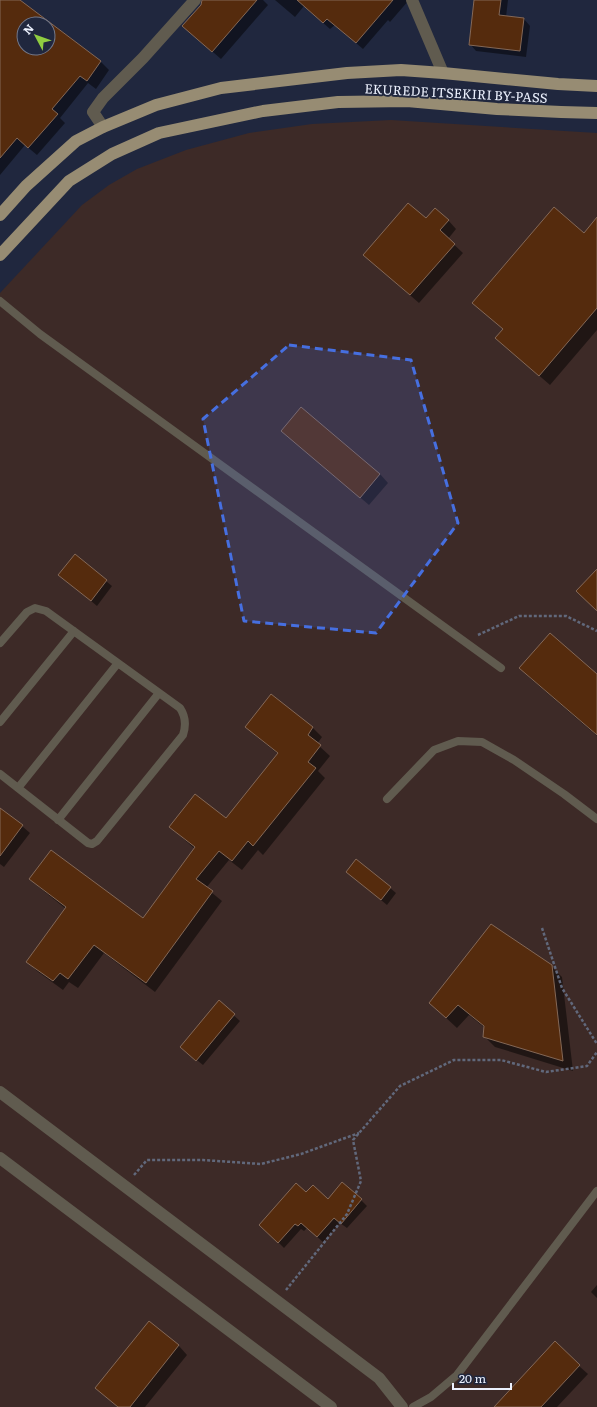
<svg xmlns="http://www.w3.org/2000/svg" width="597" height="1407" font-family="Literata,serif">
  <rect width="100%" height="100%" fill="#20273e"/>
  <path fill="#3d2a27" d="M 391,120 L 597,133 L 597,1407 L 0,1407 L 0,293 L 82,205 L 109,185 L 137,169 L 186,150 L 249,133 L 312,124 Z"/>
  <path fill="#0007" fill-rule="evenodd" d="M 0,0 L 18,0 L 101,62 L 109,70 L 96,89 L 88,83 L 60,118 L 65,123 L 37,155 L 25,145 L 0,175 ZM 24,24 L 48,24 L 48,48 L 24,48 Z
    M 203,0 L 263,0 L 268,5 L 221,59 L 192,34 Z
    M 275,0 L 409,0 L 390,22 L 388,20 L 363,49 L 335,25 L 330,29 L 304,6 L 295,17 Z
    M 485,0 L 508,0 L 506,17 L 524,19 L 530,26 L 526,57 L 476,51 L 470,44 Z
    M 597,219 L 597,330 L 550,385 L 496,338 L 503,329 L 473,303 L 584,234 Z
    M 426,220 L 448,220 L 456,229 L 448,239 L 463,253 L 419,303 L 373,263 Z
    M 282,431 L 380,474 L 388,483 L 369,505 Z
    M 75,556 L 112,586 L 97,606 L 60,575 Z
    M 520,668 L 597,675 L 597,736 L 531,679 Z
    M 272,695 L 313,728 L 322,737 L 317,744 L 330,756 L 318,771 L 325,778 L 263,855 L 258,850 L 242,870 L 229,860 L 206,888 L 222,901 L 155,992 L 104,953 L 78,988 L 69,982 L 63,990 L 37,971 L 27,961 L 66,909 L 40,888 L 30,879 L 143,919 L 195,849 L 170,827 L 226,820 L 278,754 L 256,736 L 246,727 Z
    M 0,809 L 22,826 L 30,833 L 4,867 L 0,864 Z
    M 357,860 L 396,893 L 387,905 L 353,877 Z
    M 551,966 L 562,977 L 573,1071 L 495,1047 L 484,1036 L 485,1028 L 469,1015 L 457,1028 L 430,1003 Z
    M 219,1002 L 240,1021 L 203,1065 L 187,1052 Z
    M 306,1194 L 328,1200 L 361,1200 L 367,1206 L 347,1228 L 340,1223 L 323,1242 L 307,1228 L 304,1231 L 301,1229 L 284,1248 L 266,1230 Z
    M 597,1285 L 597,1298 L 591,1292 Z
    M 149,1323 L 179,1346 L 187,1355 L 145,1407 L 118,1407 L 97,1388 Z
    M 579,1366 L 588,1374 L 557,1407 L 505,1407 Z"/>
  <path fill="#552b0d" stroke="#846857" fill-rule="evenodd" d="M 0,0 L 20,0 L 101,61 L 87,81 L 80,76 L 52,109 L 58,114 L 28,148 L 17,138 L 0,158 ZM 24,24 L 48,24 L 48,48 L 24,48 Z
    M 202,0 L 257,0 L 212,52 L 182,26 L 201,5 Z
    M 297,0 L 393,0 L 356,43 L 327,19 L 323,23 Z
    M 474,0 L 501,0 L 499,15 L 524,18 L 520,51 L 469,45 Z
    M 408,203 L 426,218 L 435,208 L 449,220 L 440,230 L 455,244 L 410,295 L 363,255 Z
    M 554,207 L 584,233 L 597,217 L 597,308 L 539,376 L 495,338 L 503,329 L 472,303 Z
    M 301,407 L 380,474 L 360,498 L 281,431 Z
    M 75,554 L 107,580 L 91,601 L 58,575 Z
    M 597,569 L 597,611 L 576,591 Z
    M 550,633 L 597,674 L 597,735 L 519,668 Z
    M 271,694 L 313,727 L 308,735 L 321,745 L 308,762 L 316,768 L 253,846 L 248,841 L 232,861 L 219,851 L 196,879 L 213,891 L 146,983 L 94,945 L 68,979 L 60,973 L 53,981 L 26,962 L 66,907 L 29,879 L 51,850 L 143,918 L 195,847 L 169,827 L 195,794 L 226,818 L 278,753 L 245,727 Z
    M 0,808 L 23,825 L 0,856 Z
    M 356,859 L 391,887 L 381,900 L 346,872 Z
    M 491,924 L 552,965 L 563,1061 L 483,1037 L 484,1026 L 458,1005 L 446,1018 L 429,1003 Z
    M 219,1000 L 235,1014 L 196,1061 L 180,1047 Z
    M 342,1182 L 362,1199 L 341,1224 L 334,1218 L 317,1237 L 301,1223 L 298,1226 L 295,1224 L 278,1243 L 259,1225 L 296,1183 L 306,1192 L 313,1185 L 328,1199 Z
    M 149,1321 L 179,1345 L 130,1407 L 118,1407 L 95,1388 Z
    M 555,1341 L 580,1365 L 541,1407 L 494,1407 Z"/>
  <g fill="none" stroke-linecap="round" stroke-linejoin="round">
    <path stroke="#61687b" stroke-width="2.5" stroke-dasharray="3 2" stroke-linecap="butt" d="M 478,635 L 519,616 L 566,616 L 597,631
      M 542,928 L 562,988 L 597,1044
      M 134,1175 L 147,1160 L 203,1160 L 261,1164 L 301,1154 L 359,1133
      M 286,1290 L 347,1214 L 361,1181 L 353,1140 L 400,1086 L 454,1060 L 501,1060 L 546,1072 L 587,1066 L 597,1052"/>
    <path stroke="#605b4f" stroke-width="8" d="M 0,301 L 40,334 L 501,668
      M 0,643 L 27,612 L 35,608 L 46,611 L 180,708 C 186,717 186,726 183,735 L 97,841 L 92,844 L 88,843 L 0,774
      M 0,722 L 74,631
      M 18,788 L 118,663
      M 387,799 L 434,750 L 458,741 L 482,742 L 514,760 L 564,794 L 597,819
      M 58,820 L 159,693
      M 413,1407 L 431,1397 L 457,1375 L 597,1191"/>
    <path stroke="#605b4f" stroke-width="12" d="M 412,0 L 443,73
      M 103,127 L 93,112 L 103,98 L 143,58 L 195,0
      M 0,1092 L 379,1378 L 402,1407
      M 0,1158 L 331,1407"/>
    <path stroke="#978c73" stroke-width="12" d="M 0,215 L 26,186 L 76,141 L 103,127 L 156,105 L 221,88 L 347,73 L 401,70 L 443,73 L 558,84 L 597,86
      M 0,255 L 69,181 L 112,154 L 159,133 L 263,111 L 338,102 L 407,101 L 497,109 L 561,112 L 597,113"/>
  </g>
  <path fill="#466fe0" fill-opacity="0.2" stroke="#466fe0" stroke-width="3" stroke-dasharray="8 5" stroke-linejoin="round" d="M 289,345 L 411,360 L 458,523 L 376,633 L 244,621 L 203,419 Z"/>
  <g text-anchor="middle" stroke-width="4" stroke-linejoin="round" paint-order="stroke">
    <g font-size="13" fill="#ecf1fe" stroke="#20273e">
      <text transform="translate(456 93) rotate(3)" y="5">EKUREDE ITSEKIRI BY-PASS</text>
    </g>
  </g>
  <g transform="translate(36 36) rotate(311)"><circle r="19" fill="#20273e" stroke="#72788b"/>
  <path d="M0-3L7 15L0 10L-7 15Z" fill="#90cd41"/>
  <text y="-6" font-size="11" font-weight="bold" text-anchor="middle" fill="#ecf1fe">N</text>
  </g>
  <path d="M453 1383v6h58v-6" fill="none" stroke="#ecf1fe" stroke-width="2"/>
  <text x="459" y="1383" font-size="12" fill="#ecf1fe" stroke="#20273e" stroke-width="3" paint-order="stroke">20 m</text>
</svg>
